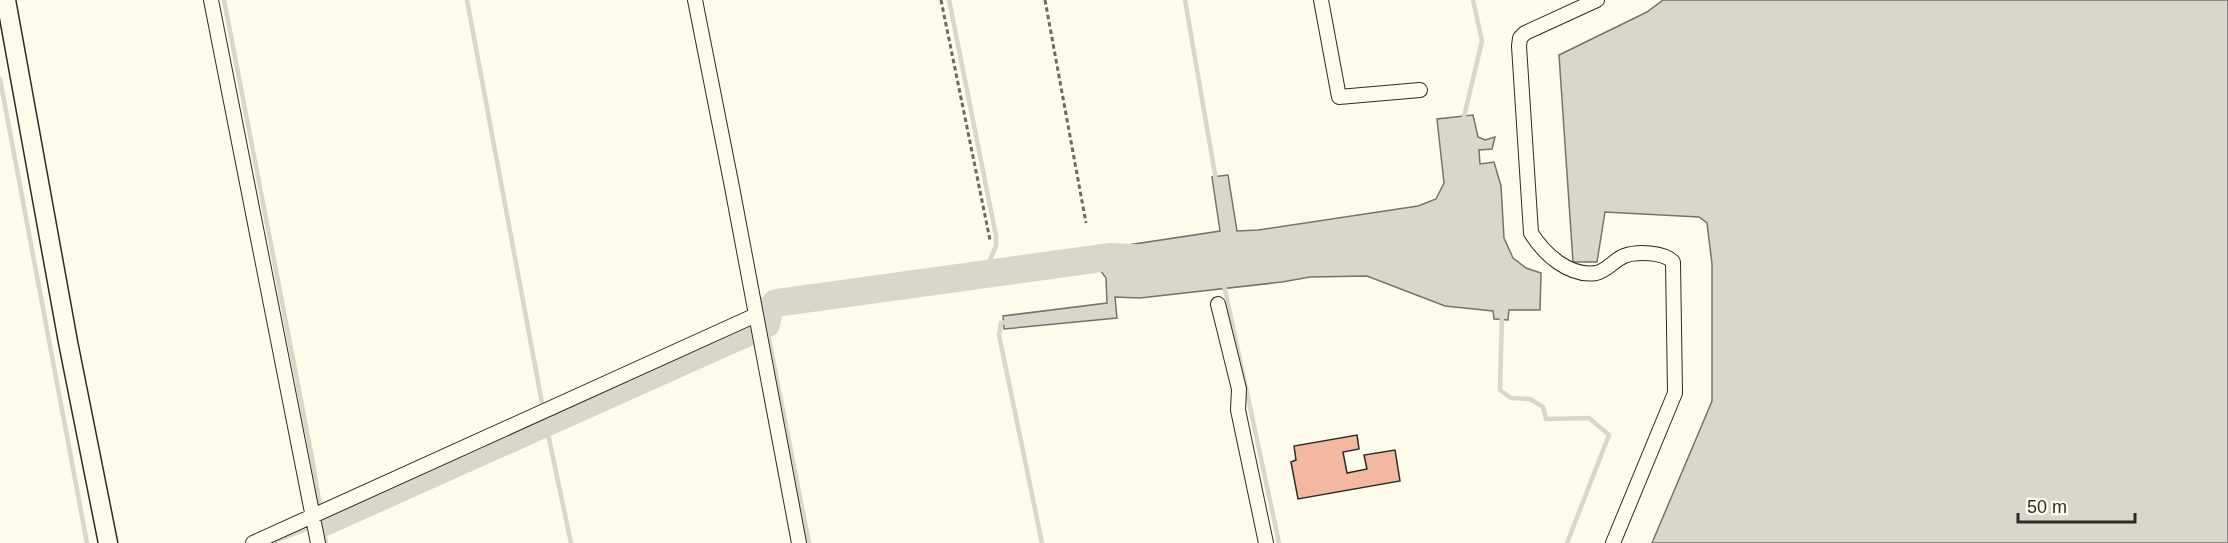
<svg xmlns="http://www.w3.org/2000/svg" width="2228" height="543" font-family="Helvetica,sans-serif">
  <rect width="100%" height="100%" fill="#fdfbea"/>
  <path fill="#d8d7c9" stroke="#74746e" stroke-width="1.5" d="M 1663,0 L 2228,0 L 2228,543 L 1652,543 L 1712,401 L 1712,264 L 1707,223 L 1699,217 L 1605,212 L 1597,262 L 1573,262 L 1559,55 L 1647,12 Z
    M 1473,115 L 1478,137 L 1485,140 L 1495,137 L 1492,149 L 1479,150 L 1480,164 L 1494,162 L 1501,186 L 1504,238 L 1513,258 L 1526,268 L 1541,273 L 1540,310 L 1509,310 L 1508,320 L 1494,319 L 1493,311 L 1445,306 L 1367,276 L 1310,277 L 1282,282 L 1140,298 L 1115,297 L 1117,318 L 1004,329 L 1003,316 L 1107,303 L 1106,278 L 1097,266 L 1095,250 L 1220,231 L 1212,177 L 1228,175 L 1237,231 L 1258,230 L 1418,206 L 1436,199 L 1444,183 L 1437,119 Z"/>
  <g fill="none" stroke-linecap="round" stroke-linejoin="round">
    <path stroke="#d8d7c9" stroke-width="4.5" d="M 224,0 L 312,458 L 326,543
      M 467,0 L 542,403
      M 949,0 L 996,236 L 996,246 L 984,274
      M 1185,0 L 1216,180
      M 0,79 L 87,543
      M 1463,121 L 1482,41 L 1473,0
      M 1224,285 L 1279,543
      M 1502,314 L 1500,390 L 1511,398 L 1530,399 L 1543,407 L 1546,419 L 1589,418 L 1609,435 L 1567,543
      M 1007,322 L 1001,323 L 999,335 L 1042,543
      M 766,324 L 809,543
      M 544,415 L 571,543
      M 270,543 L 314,526"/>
    <path stroke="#d8d7c9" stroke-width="28" d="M 322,523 L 766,324 L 769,310 L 776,303 L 1109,257 L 1133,258"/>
  </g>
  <path fill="#f2b8a0" stroke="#2b2b2b" stroke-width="1.5" d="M 1357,435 L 1359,449 L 1343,452 L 1347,473 L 1367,469 L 1364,455 L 1395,450 L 1400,481 L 1298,499 L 1291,462 L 1296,460 L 1294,446 Z"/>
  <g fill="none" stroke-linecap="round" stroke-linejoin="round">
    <defs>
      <path id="minor" d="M 211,0 L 318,543
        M 695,0 L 732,187 L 799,543
        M 1321,0 L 1339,97 L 1420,90
        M 1597,0 L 1525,33 L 1520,38 L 1519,46 L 1531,233 C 1544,254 1569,277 1596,273 C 1607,271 1614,260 1624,256 C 1637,251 1664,252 1673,262 L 1675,393 L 1613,543
        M 1218,304 L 1239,389 L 1238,410 L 1266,543
        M 253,543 L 756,315"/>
      <path id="tertiary" d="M 6,0 L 68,342 L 108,543"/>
    </defs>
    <use href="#minor" stroke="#2b2b2b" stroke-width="16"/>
    <use href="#tertiary" stroke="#2b2b2b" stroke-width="21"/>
    <path stroke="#6a6964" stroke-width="3" stroke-dasharray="4.5 3" stroke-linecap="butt" d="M 941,0 L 990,240
      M 1045,0 L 1086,223"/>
    <use href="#minor" stroke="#fdfbea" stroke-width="14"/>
    <use href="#tertiary" stroke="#fdfbea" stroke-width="18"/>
  </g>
  <path d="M2018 513v9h117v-9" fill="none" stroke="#2b2b2b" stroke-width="3"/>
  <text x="2027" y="513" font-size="18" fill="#2b2b2b" stroke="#fdfbea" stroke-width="4.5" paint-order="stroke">50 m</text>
</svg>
